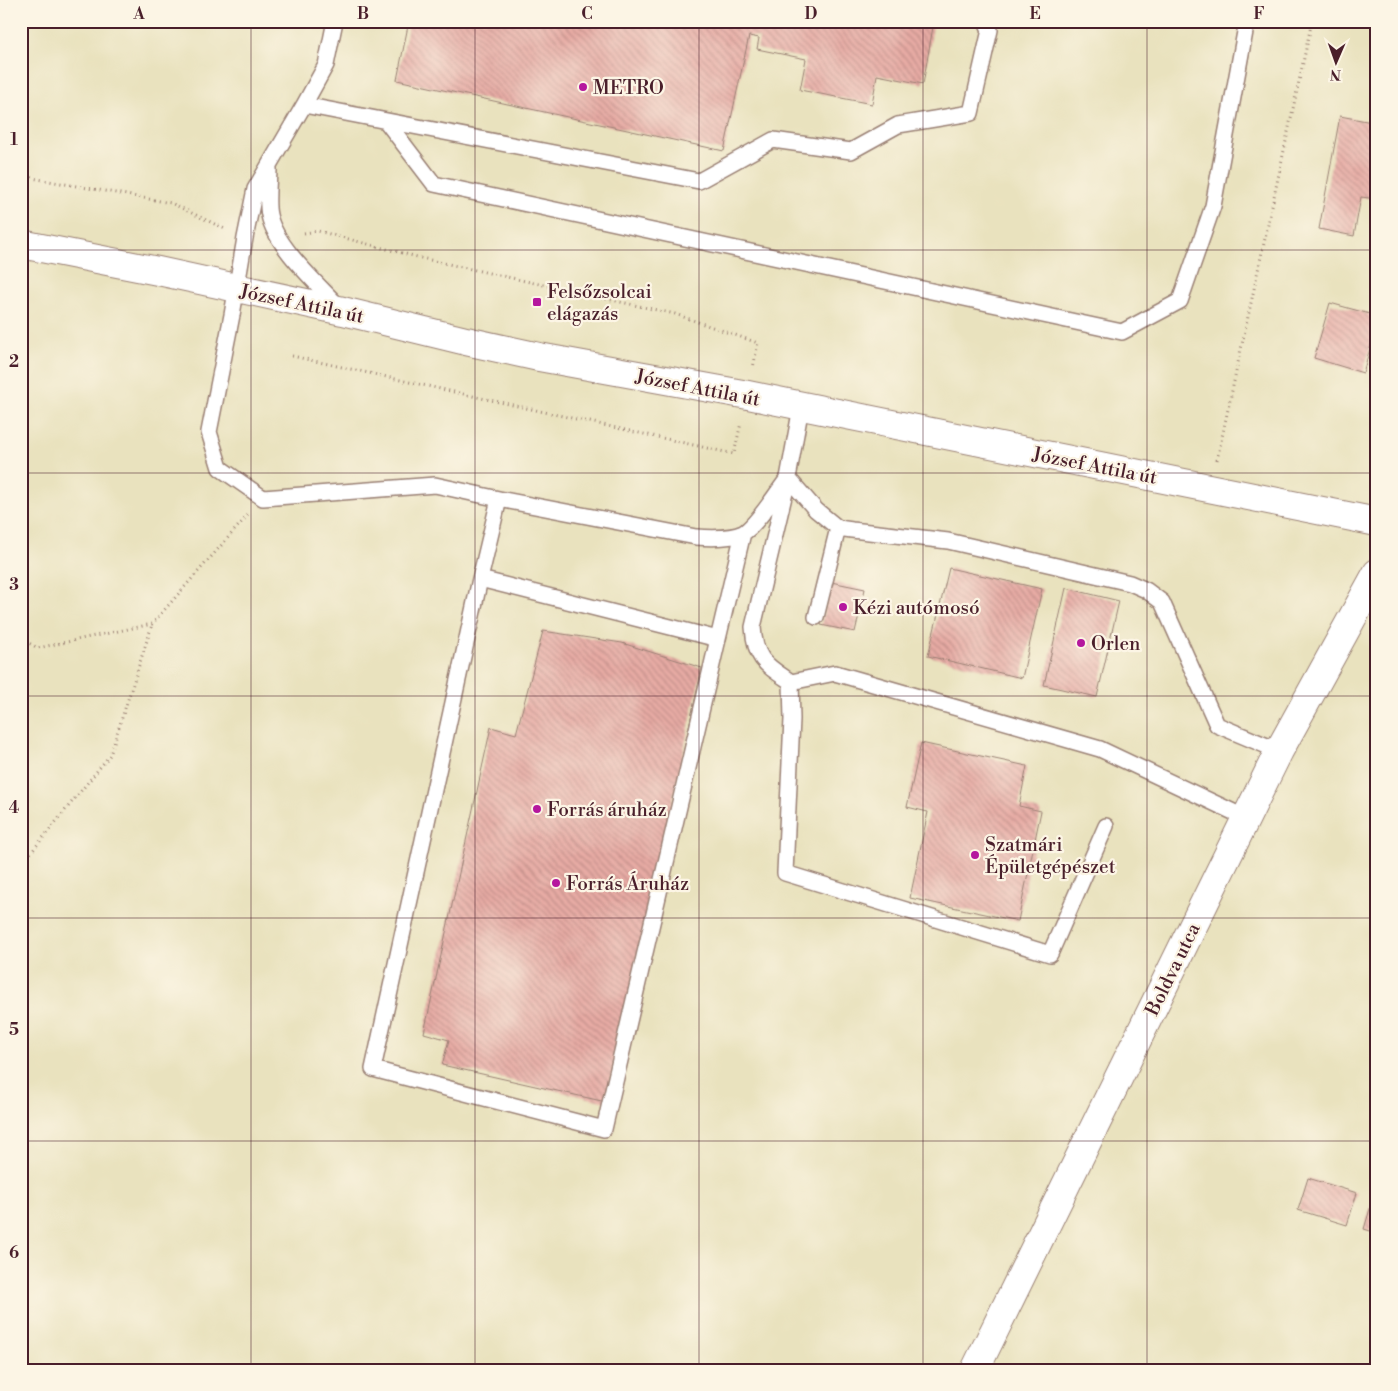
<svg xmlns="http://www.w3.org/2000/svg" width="1398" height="1391" font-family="'Libre Bodoni',serif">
  <defs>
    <pattern id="building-back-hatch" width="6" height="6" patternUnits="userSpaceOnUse" patternTransform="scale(1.25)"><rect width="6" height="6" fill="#e7aba4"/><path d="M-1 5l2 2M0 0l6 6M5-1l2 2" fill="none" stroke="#bd8b86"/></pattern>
  </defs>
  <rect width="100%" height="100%" fill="#fcf5e5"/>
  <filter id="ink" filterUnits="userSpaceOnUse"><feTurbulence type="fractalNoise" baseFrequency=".02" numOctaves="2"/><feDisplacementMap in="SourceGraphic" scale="10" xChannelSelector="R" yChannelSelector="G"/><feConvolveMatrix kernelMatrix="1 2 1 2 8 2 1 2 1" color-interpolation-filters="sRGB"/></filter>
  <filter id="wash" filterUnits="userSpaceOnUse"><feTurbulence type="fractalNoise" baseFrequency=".0096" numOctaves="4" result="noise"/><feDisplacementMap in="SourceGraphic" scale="20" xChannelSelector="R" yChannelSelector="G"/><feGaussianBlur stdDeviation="1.12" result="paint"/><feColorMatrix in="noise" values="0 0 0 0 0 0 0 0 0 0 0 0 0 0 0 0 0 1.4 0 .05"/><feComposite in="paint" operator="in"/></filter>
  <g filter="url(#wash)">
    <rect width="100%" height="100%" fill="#e9e2be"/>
    <g id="blocks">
      <path fill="url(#building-back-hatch)" d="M 409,21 L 934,21 L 923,84 L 877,75 L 872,104 L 800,90 L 806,59 L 757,49 L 759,38 L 749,36 L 724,151 L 397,80 Z
        M 1340,116 L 1377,123 L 1377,199 L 1361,197 L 1354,236 L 1319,229 Z
        M 1330,303 L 1377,316 L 1377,324 L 1363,373 L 1314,358 Z
        M 949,568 L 1042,589 L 1022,678 L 928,656 Z
        M 831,582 L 865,589 L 855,632 L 821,625 Z
        M 1066,588 L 1119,601 L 1097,697 L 1044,685 Z
        M 543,631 L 622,643 L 702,668 L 606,1102 L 442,1065 L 449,1040 L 424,1033 L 491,727 L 516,734 Z
        M 921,743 L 1027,766 L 1019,806 L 1041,811 L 1018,921 L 910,898 L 928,812 L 907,807 Z
        M 1308,1178 L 1357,1193 L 1347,1225 L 1298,1210 Z
        M 1373,1199 L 1377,1200 L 1377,1233 L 1364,1229 Z"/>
    </g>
  </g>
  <g filter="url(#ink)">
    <use href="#blocks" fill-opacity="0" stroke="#9a8074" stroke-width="1"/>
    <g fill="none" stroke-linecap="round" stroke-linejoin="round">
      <defs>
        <path id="lane" d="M 304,105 L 326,65 L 335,21
          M 386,121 L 434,184 L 1122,332 L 1180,301 L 1213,206 L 1247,21
          M 269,168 C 269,182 266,202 269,215 C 275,246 318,284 339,307
          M 801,407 L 788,478 L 816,510 L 838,528 L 852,530 L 948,541 L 1130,583 L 1146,590 L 1162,602 L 1217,725 L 1279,751
          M 788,478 C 778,491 756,526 743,533 C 730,539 710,538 696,537 L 499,499 L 435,485 L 263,498 L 220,468 L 209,432 L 232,315 L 245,238 L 255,189 L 304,105 L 699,181 L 773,140 L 851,151 L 898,125 L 971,113 L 990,30 L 986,21
          M 787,484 L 753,627 C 755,660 766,665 791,682 L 835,673 L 1100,749 L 1246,818
          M 499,499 L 480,579 L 718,639 L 743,533
          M 480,579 L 373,1069 L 604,1129 L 718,639
          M 816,617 L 838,528
          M 791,682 L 792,719 L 785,873 L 1050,954 L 1106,826"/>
        <path id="street" d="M 975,1370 L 1279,751 L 1377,573"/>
        <path id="primary" d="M 21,244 L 158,271 L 343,311 L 466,341 L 539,357 L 748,395 L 1377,522"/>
      </defs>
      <use href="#lane" stroke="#9a8074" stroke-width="18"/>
      <use href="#street" stroke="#9a8074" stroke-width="30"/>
      <use href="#primary" stroke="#9a8074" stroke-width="30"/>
      <path stroke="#9a8074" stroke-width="3" stroke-dasharray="1 4" stroke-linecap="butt" d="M 21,176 L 171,203 L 225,229
        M 304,233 L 318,231 L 421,258 L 675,314 L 758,343 L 753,368
        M 292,356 L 734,454 L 741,423
        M 1217,460 L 1312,21
        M 21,639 L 38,648 L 152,624 L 248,515
        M 21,865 L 110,755 L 152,625"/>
      <use href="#lane" stroke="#fff" stroke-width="15"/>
      <use href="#street" stroke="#fff" stroke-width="28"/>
      <use href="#primary" stroke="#fff" stroke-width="28"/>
    </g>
  </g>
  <path fill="none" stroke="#4a1f2b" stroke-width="1" stroke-opacity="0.55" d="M 251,21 L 251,1370M 475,21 L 475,1370M 699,21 L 699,1370M 923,21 L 923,1370M 1147,21 L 1147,1370M 21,250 L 1377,250M 21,473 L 1377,473M 21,696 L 1377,696M 21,918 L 1377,918M 21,1141 L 1377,1141"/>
  <g fill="#b5179e" stroke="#fcf5e5" stroke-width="2">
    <circle cx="583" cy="87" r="5"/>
    <rect x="532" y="297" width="10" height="10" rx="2.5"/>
    <circle cx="843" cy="607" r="5"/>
    <circle cx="1081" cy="643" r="5"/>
    <circle cx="537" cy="809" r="5"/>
    <circle cx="975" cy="855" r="5"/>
    <circle cx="556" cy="883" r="5"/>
  </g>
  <g text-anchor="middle" stroke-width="4.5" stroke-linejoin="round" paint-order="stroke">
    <g font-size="19" fill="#4a1f2b" stroke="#fcf5e5" text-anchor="start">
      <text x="593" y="94">METRO</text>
      <text x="547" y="298">Felsőzsolcai<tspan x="547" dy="22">elágazás</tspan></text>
      <text x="853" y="614">Kézi autómosó</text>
      <text x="1091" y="650">Orlen</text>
      <text x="547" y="816">Forrás áruház</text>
      <text x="985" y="851">Szatmári<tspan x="985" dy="22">Épületgépészet</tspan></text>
      <text x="566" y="890">Forrás Áruház</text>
    </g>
    <g font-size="19" fill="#4a1f2b" stroke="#fcf5e5">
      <text transform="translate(302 303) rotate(12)" y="7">József Attila út</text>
      <text transform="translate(698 387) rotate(11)" y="7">József Attila út</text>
      <text transform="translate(1095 465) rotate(11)" y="7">József Attila út</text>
      <text transform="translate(1172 969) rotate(-64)" y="7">Boldva utca</text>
    </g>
  </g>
  <rect width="1398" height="1391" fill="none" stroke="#fcf5e5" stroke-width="55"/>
  <g transform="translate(1336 62) rotate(182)" stroke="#fcf5e5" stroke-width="4" paint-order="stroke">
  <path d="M0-4L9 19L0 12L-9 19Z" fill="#4a1f2b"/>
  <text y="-8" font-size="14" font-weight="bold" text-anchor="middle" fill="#4a1f2b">N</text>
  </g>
  <rect x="28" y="28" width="1342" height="1336" fill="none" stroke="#4a1f2b" stroke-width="2"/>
  <g font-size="16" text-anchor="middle" font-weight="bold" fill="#4a1f2b">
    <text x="139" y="19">A</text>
    <text x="363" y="19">B</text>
    <text x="587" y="19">C</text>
    <text x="811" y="19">D</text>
    <text x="1035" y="19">E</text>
    <text x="1259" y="19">F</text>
    <text x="14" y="145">1</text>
    <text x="14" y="367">2</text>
    <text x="14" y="590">3</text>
    <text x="14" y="813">4</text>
    <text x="14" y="1035">5</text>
    <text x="14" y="1258">6</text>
  </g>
</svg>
